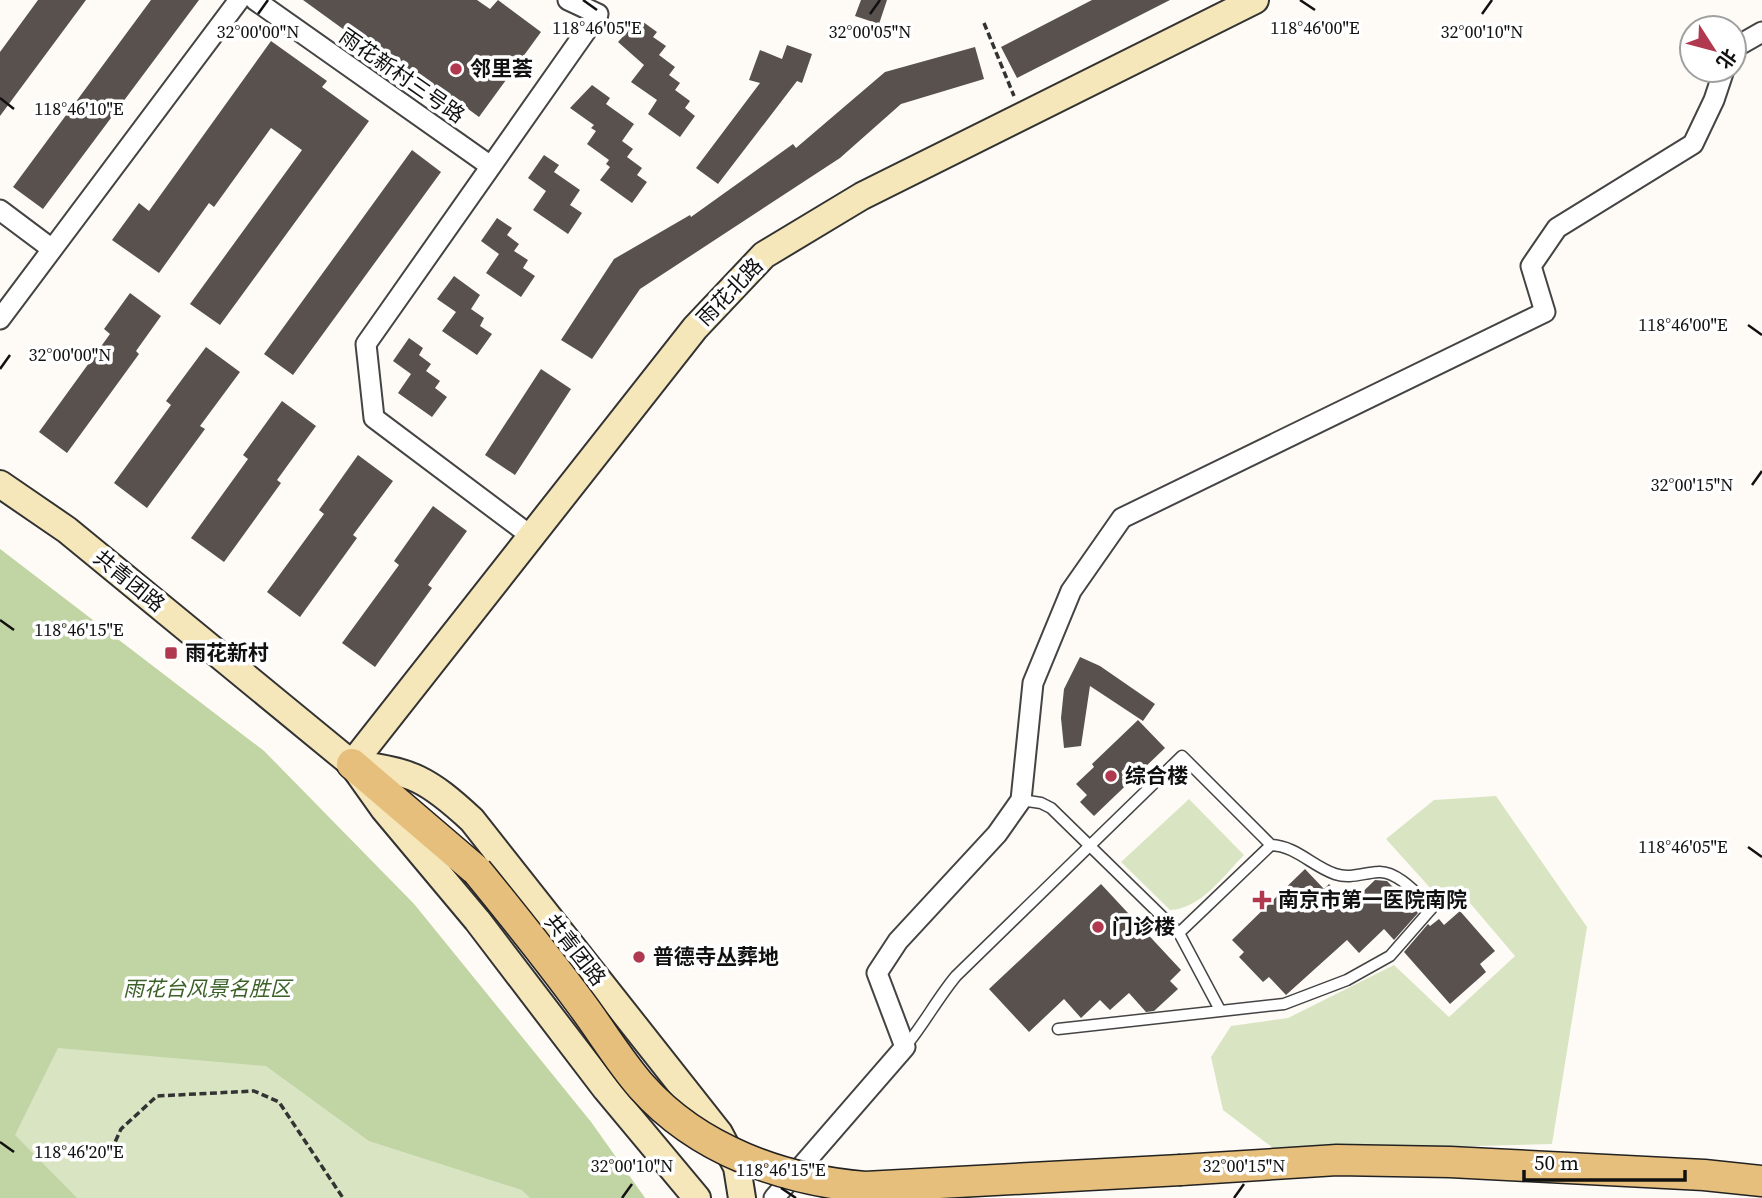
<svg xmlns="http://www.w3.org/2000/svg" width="1762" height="1198" font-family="'Source Serif 4','Noto Sans SC',serif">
  <rect width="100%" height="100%" fill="#fefbf6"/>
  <path fill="#d9e5c2" d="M 0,549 L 264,751 L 414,904 L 591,1122 L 645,1198 L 0,1198 Z
    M 1496,796 L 1587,927 L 1552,1144 L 1277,1151 L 1223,1110 L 1211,1057 L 1231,1026 L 1288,1018 L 1394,965 L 1449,1017 L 1515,956 L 1458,889 L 1442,901 L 1386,839 L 1434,800 Z
    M 1189,799 L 1244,855 C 1224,875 1201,909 1170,910 L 1121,862 Z"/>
  <path fill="#c0d4a4" d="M 0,549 L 264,751 L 414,904 L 591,1122 L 645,1198 L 530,1198 L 522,1190 L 369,1141 L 266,1066 L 58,1048 L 15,1135 L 77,1198 L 0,1198 Z"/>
  <path fill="#58514e" d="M 38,0 L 86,0 L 0,116 L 0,52 Z
    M 151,0 L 199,0 L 43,209 L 13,187 Z
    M 303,0 L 477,0 L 490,9 L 498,0 L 541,32 L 479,117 L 464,106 L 459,113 Z
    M 861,0 L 887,0 L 879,24 L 855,16 Z
    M 1092,0 L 1170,0 L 1017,78 L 1001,47 Z
    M 639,19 L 657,32 L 653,37 L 666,46 L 659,55 L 675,67 L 669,75 L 680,83 L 675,90 L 690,101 L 685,108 L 695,116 L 680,137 L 648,114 L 657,100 L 631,82 L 644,65 L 618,42 Z
    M 271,41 L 327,81 L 322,87 L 369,121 L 220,325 L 190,304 L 302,150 L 271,128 L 214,207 L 209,203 L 159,273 L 112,240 L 139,203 L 149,211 Z
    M 787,45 L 812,54 L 802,83 L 797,81 L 718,184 L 696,168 L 760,83 L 749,80 L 760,50 L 782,59 Z
    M 975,47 L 984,79 L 901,104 L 840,158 L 640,289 L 592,359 L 561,340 L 614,259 L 690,215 L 691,217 L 793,144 L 796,148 L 885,72 Z
    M 592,85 L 610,98 L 606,104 L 634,124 L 622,141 L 633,149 L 627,157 L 642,168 L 637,175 L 647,182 L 632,203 L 600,180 L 610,167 L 606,164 L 609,160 L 587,144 L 596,131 L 591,128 L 594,125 L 570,108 Z
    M 412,150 L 441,172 L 293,375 L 264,354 Z
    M 544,155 L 559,165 L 554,172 L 580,190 L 570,205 L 582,213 L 568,234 L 533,210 L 546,191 L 528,178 Z
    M 497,218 L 512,228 L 507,235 L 519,244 L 514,251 L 528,260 L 523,268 L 535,276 L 521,297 L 486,273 L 499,254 L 481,241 Z
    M 454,276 L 480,295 L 471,309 L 484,318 L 480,326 L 492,334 L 477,355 L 442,331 L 456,312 L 437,299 Z
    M 130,293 L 161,316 L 136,351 L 139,354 L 67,453 L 39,432 L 110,334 L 104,329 Z
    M 409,338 L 423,348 L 419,355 L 431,364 L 426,371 L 440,381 L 435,388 L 447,397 L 432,417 L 398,393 L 411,374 L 393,361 Z
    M 206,347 L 240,372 L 200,426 L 205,429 L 147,508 L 114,483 L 171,405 L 166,401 Z
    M 541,369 L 571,389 L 515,475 L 485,455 Z
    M 282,401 L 316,426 L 277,480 L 281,483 L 224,562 L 191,538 L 248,459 L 243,455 Z
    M 358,455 L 393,481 L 353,535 L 357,538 L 300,617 L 267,592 L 324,514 L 319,510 Z
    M 433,506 L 467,531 L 428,585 L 432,588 L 375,667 L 342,643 L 399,565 L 394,561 Z
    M 1080,657 L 1100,666 L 1155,704 L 1143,721 L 1090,686 L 1081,746 L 1064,748 L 1061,718 L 1064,689 Z
    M 1138,720 L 1165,748 L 1094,816 L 1080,802 L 1087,795 L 1076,784 L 1094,767 L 1092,764 Z
    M 1305,869 L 1324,889 L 1329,884 L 1349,905 L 1375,880 L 1387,881 L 1418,913 L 1394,940 L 1384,929 L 1359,953 L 1347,940 L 1286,995 L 1269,977 L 1263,982 L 1239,957 L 1244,952 L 1232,940 Z
    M 1101,884 L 1181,970 L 1170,981 L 1178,989 L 1154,1011 L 1146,1012 L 1129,993 L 1110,1010 L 1100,1000 L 1081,1018 L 1064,999 L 1029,1032 L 989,989 Z
    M 1460,911 L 1495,951 L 1480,964 L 1486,972 L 1450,1004 L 1404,952 L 1428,924 L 1430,926 L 1439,919 L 1444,925 Z"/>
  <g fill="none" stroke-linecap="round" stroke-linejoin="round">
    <defs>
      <path id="lane" d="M 1021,800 L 1041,803 L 1051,808 L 1179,933 L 1220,1010
        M 1058,1029 L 1284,1004 L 1347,980 L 1390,956 L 1432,908 C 1419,896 1397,870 1378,872 C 1363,873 1350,879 1335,874 C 1312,866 1296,846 1271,845
        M 905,1047 C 924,1024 937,999 956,976 L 1182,756 L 1271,845 L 1179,933"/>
      <path id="street" d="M 255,0 L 489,165
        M 1734,48 L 1762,32
        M 0,210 L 52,249
        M 0,319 L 239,0
        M 531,536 L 374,418 L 366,344 L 598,14 L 568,0
        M 774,1198 L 905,1047 L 877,973 L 898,941 L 997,834 L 1021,800 L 1033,683 L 1071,591 L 1122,518 L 1545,312 L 1531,266 L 1557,228 L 1693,144 L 1714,100 L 1724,70"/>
      <path id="secondary" d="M 0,484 L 67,530 L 352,764 L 384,809 L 477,920 L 606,1089 L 697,1198
        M 352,764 L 695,328 L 764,255 L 862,196 L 1255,0
        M 352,764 C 411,770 429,780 472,820 L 719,1133 L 737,1167 L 742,1198"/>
      <path id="primary" d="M 352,764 L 477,871
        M 1181,1170 L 1337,1160 L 1450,1162 L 1704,1175 L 1762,1181"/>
    </defs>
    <use href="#lane" stroke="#444" stroke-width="13"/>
    <use href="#street" stroke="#444" stroke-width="23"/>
    <use href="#secondary" stroke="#333" stroke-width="30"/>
    <use href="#primary" stroke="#222" stroke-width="33"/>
    <path stroke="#333" stroke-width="3.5" stroke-dasharray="7 3.5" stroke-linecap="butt" d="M 984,23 L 1014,96
      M 111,1151 L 121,1129 L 157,1096 L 254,1091 L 279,1102 L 343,1198"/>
    <use href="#lane" stroke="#fff" stroke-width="10"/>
    <use href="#street" stroke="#fff" stroke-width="19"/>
    <use href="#secondary" stroke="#f5e7b9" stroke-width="26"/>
    <use href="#primary" stroke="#e7bf7c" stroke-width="30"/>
    <defs>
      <path id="primary-bridge" d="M 477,871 C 513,915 548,959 582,1005 C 602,1032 620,1062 642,1087 C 698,1150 783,1180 865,1187 L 1181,1170"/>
    </defs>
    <use href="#primary-bridge" stroke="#222" stroke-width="33" stroke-linecap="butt"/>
    <use href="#primary-bridge" stroke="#e7bf7c" stroke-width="30"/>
  </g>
  <path fill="none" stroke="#111" stroke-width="2.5" d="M 583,0 L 597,10M 1300,0 L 1315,10M 258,14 L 268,0M 870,14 L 880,0M 1482,14 L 1492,0M 0,98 L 14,109M 1748,325 L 1762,335M 0,369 L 10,355M 1752,485 L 1762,471M 0,620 L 14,630M 1748,847 L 1762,857M 0,1142 L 14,1152M 781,1188 L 796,1198M 622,1198 L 632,1184M 1234,1198 L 1244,1184"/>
  <g fill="#b0394f" stroke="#fff" stroke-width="2.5">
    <circle cx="456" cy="69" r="7"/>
    <rect x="164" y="646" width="14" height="14" rx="3.5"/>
    <circle cx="1111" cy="776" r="7"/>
    <path d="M1258.5 889.5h7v7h7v7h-7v7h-7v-7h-7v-7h7z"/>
    <circle cx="1098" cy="927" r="7"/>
    <circle cx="639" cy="957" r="7"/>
  </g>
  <g text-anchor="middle" stroke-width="7" stroke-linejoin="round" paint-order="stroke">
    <g font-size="21" font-weight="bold" fill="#111" stroke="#fff" text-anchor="start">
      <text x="470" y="76">邻里荟</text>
      <text x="185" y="660">雨花新村</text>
      <text x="1125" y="783">综合楼</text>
      <text x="1278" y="907">南京市第一医院南院</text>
      <text x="1112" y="934">门诊楼</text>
      <text x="653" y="964">普德寺丛葬地</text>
    </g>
    <g font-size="21" fill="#111" stroke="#fff">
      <text transform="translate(402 76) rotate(35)" y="7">雨花新村三号路</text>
      <text transform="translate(730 292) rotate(-46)" y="7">雨花北路</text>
      <text transform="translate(129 581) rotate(39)" y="7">共青团路</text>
      <text transform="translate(575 950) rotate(52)" y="7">共青团路</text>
    </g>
    <g font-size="21" font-style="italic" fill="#3c6128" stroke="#fff">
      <text x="207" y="996">雨花台风景名胜区</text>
    </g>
  </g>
  <g font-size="18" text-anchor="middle" fill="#111" stroke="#fff" stroke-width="7" stroke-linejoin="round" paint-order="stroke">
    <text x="597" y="34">118°46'05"E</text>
    <text x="1315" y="34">118°46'00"E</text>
    <text x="258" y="38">32°00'00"N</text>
    <text x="870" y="38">32°00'05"N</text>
    <text x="1482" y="38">32°00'10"N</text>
    <text x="79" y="115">118°46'10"E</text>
    <text x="1683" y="331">118°46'00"E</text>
    <text x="70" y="361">32°00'00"N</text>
    <text x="1692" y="491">32°00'15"N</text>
    <text x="79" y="636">118°46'15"E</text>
    <text x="1683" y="853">118°46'05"E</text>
    <text x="79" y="1158">118°46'20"E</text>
    <text x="632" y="1172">32°00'10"N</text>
    <text x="1244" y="1172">32°00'15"N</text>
    <text x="781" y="1176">118°46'15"E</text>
  </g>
  <g transform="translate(1713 49) rotate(126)"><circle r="33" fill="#ffffff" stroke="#a0a0a0" stroke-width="2"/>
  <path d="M0-5L12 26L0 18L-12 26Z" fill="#b0394f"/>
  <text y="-10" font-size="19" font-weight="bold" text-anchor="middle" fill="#111111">北</text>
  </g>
  <path d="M1524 1170v10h161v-10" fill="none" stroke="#111111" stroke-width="3.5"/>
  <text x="1534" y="1170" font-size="21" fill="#111111" stroke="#ffffff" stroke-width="5" paint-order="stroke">50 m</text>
</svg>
